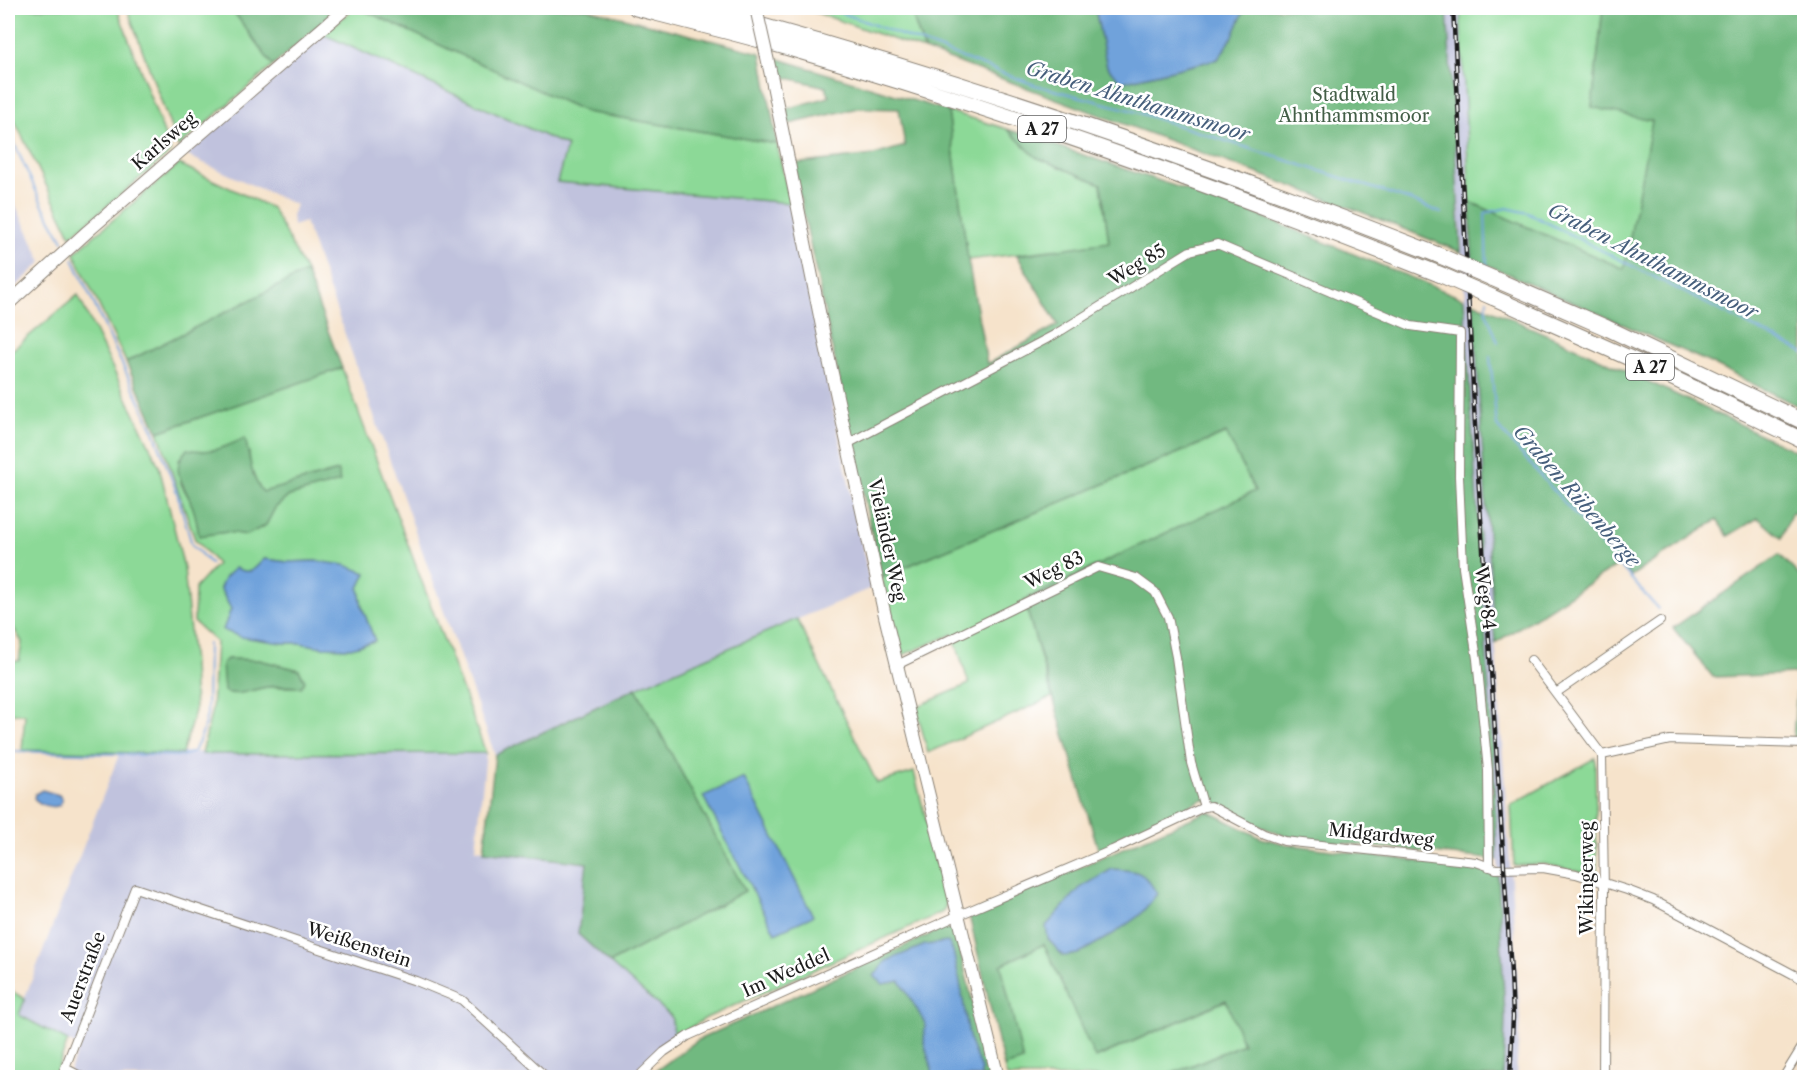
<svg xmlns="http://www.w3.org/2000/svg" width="1812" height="1085" font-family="'Libre Caslon Text',serif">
  <rect width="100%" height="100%" fill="#fff"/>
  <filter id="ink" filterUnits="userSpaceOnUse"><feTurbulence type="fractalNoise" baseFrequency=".0167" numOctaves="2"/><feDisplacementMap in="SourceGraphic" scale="12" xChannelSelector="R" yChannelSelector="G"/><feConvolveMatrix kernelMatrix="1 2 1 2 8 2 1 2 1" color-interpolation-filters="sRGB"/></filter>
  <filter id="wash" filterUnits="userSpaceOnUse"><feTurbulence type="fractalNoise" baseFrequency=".008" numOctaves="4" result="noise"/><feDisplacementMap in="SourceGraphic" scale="24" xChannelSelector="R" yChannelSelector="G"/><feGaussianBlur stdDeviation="1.35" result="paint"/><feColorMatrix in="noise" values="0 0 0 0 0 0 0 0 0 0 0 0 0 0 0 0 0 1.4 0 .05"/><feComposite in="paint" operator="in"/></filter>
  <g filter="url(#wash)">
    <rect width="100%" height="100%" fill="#f6e3cb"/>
    <path fill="#c0c2dd" d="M 1447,8 L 1460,8 L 1473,302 L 1520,1018 L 1516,1077 L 1503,1077 L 1505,1018 L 1494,771 Z
      M 323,34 L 568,146 L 557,182 L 790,203 L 871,588 L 636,688 L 495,755 L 305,222 L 293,226 L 292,214 L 296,205 L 186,155 Z
      M 8,189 L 42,262 L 8,294 Z
      M 120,752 L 486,753 L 476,849 L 587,863 L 578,934 L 671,1016 L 675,1037 L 627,1077 L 67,1078 L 79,1047 L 18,1015 Z"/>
    <path fill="#8cd997" stroke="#547a5a" stroke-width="1.5" fill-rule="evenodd" d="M 8,8 L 117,8 L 171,152 L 71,236 L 8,107 Z
      M 127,8 L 231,8 L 273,66 L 178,147 Z
      M 355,8 L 359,8 L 586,112 L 777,144 L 790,203 L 557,182 L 567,146 L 323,34 Z
      M 803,8 L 910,8 L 924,50 Z
      M 1460,8 L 1603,8 L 1592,107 L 1653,120 L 1624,269 L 1470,202 Z
      M 948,111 L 1007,129 L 1036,157 L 1101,184 L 1109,243 L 968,260 Z
      M 179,164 L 272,208 L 306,272 L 126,362 L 74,253 Z
      M 78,295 L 159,466 L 184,568 L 193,663 L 195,711 L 182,754 L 22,750 L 25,714 L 8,713 L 8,662 L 19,661 L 22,642 L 8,619 L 8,347 L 11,351 Z
      M 342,368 L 486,753 L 202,754 L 212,709 L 216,642 L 194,622 L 195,588 L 217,564 L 195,539 L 158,432 ZM 223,448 L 249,452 C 250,467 253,481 263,492 L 338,471 L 339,482 L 289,496 L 275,508 L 266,525 L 247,535 L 227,532 L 199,536 L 196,515 L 190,500 L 181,484 L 179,459 L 187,450 L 205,453 ZM 264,559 L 288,562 L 315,561 L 366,573 L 359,588 L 362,607 L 375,641 L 351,648 L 322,647 L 300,643 L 282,643 L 223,630 L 231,609 L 220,588 L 244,572 L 253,571 ZM 228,659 L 259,660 L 299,670 L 301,687 L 266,687 L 254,691 Z
      M 1227,433 L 1255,491 L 1024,600 L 1052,697 L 928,753 L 916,707 L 969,684 L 953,634 L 903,655 L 881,577 Z
      M 797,619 L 877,783 L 914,772 L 947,902 L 943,912 L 706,1018 L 675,1037 L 671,1016 L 610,963 L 745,891 L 636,688 Z
      M 1595,758 L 1597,876 L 1544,864 L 1514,866 L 1511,805 Z
      M 1044,944 L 1096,1058 L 1227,1000 L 1243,1044 L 1164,1077 L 1007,1077 L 1004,1067 L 1022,1061 L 1001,965 Z
      M 8,989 L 25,999 L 19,1015 L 68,1041 L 54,1077 L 8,1077 Z"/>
    <path fill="#71b980" stroke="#466a4e" stroke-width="1.5" d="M 231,8 L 338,8 L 273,66 Z
      M 359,8 L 585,8 L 761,53 L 777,144 L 586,112 Z
      M 910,8 L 1095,8 L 1107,67 L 1123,82 L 1218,59 L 1233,36 L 1245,8 L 1447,8 L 1461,252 L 1359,211 L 924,50 Z
      M 1603,8 L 1804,8 L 1804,409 L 1706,361 L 1472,258 L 1470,202 L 1624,269 L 1652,121 L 1592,107 Z
      M 776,58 L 948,111 L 968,260 L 987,364 L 1058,325 L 1017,255 L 1109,242 L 1101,184 L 1036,157 L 1007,129 L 1248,211 L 1464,299 L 1494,771 L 1497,860 L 1287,837 L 1247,821 L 1203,799 L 1099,852 L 1024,600 L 1255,491 L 1226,433 L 881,577 L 793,164 L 874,155 L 905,146 L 899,109 L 858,108 L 789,124 L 786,109 L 829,97 L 826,87 L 779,76 Z
      M 306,272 L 342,368 L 158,432 L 126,362 Z
      M 1473,302 L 1573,346 L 1804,455 L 1804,519 L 1792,512 L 1781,538 L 1758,518 L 1728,536 L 1717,520 L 1631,576 L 1619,564 L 1495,643 Z
      M 245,438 C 250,456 250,477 263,492 L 338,471 L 340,482 L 289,496 L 275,508 L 266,525 L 247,535 L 227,532 L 199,536 C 197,525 196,513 191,503 C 183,481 169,471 187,449 C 213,454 222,448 245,438 Z
      M 1779,555 L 1804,580 L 1804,740 L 1793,739 L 1798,674 L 1713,677 L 1673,628 Z
      M 227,659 L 259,660 L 299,670 L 305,681 L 301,687 C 290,687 277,685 267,687 C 253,689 237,698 224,691 L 222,664 Z
      M 636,688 L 745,891 L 610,963 L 578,934 L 587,863 L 484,851 L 495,755 Z
      M 1208,811 L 1261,838 L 1286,844 L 1498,872 L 1505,1018 L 1503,1077 L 1164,1077 L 1243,1044 L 1226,1000 L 1095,1058 L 1044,944 L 1001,965 L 1023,1061 L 1004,1067 L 969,915 Z
      M 944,928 L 955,930 L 991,1077 L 646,1078 L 698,1040 Z"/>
    <path fill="#6fa2db" stroke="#465f7c" stroke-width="1.5" d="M 1095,8 L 1245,8 L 1233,36 L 1218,59 L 1122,82 L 1107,67 Z
      M 264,559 L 288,562 L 315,561 L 345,565 L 366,573 L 359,588 L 362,607 L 375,641 L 351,648 L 322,647 L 300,643 L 282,643 L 241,637 L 223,630 L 231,609 L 220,588 L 225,577 L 235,568 C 251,575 253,571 264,559 Z
      M 744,778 L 813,916 L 775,933 L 703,796 Z
      M 42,790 L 59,795 L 62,799 L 60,805 C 53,809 39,805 34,798 L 35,794 Z
      M 1112,869 C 1138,871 1144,870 1157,894 L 1140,915 L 1113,934 L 1078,954 L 1063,956 L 1048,939 L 1046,926 L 1080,888 Z
      M 948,942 L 953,951 L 960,982 L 970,1042 L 981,1069 L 981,1077 L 932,1077 L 932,1069 L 924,1043 L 925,1023 L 900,981 L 883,984 L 874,976 L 886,961 L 925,945 Z"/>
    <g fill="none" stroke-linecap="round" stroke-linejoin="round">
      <path stroke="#6fa2db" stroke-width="2" d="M 829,8 L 1035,85 L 1130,110 L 1410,200 L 1441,213
        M 8,130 L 43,206 L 63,241
        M 73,259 L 154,432 L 177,493 L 192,545 L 211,564
        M 1487,270 L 1485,213 L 1507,208 L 1528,213 L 1804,353
        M 1487,300 L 1486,312 L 1498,342
        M 1490,357 L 1497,426 L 1658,609
        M 10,751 L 181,756 L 194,752 L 202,734 L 207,714 L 208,643"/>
    </g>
  </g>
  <g filter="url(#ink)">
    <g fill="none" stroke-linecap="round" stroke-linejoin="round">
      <defs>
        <path id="street" d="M 847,444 L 1054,335 L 1190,251 L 1217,244 L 1411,326 L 1460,333 L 1459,476 L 1463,568 L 1477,659 L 1488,770 L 1489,867
          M 1531,660 L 1602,755 L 1604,892 L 1603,1078
          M 897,665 L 1098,567 L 1136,578 L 1155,592 L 1168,617 L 1176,657 L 1191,763 L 1204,807
          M 1556,693 L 1660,621
          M 1602,755 L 1670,740 L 1804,744
          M 65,1068 L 84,1078
          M 61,1078 L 135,888 L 416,981 L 462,1000 L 547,1078
          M 637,1078 L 664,1052 L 688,1036 L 959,915 L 1112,850 L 1204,807 L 1211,806 L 1264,834 L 1284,841 L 1476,862 L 1496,869 L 1543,868 L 1576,874 L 1627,890 L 1653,900 L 1804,980
          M 1783,1078 L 1804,1044"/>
        <path id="secondary" d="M 771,75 L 826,346 L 885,616 L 998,1078
          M 8,304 L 88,231 L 346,8"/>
        <path id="highway" d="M 636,8 C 687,21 739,34 789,48 C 1010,112 1226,190 1439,274
          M 697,8 C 949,75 1195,159 1438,255
          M 1492,278 L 1607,328 L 1804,422
          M 1492,297 L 1654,369 L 1804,441"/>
      </defs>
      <use href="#street" stroke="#898074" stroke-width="10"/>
      <use href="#secondary" stroke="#898074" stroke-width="14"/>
      <use href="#highway" stroke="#898074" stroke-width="17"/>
      <use href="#street" stroke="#fff" stroke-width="8"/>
      <use href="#secondary" stroke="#fff" stroke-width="12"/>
      <use href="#highway" stroke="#fff" stroke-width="15"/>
      <defs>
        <path id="rail" d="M 1453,8 L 1476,444 L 1511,973 L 1513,1017 L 1510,1078"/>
      </defs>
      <use href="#rail" stroke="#1c1c1c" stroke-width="4.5"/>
      <use href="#rail" stroke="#fff" stroke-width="2" stroke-dasharray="7" stroke-linecap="butt"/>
      <defs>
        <path id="secondary-bridge" d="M 756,8 L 771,75"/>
        <path id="highway-bridge" d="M 1438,255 L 1492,278
          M 1439,274 L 1492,297"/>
      </defs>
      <use href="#secondary-bridge" stroke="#898074" stroke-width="14" stroke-linecap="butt"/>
      <use href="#highway-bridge" stroke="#898074" stroke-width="17" stroke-linecap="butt"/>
      <use href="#secondary-bridge" stroke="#fff" stroke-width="12"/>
      <use href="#highway-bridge" stroke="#fff" stroke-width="15"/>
    </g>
  </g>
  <g text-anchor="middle" stroke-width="5" stroke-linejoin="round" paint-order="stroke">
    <g fill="#fff" stroke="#606060" stroke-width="1.5">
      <rect x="1018" y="116" width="48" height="26" rx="4.5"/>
      <rect x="1626" y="354" width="48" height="26" rx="4.5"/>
    </g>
    <g font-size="16" font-weight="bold" fill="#1c1c1c">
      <text x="1042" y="135">A 27</text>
      <text x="1650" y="373">A 27</text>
    </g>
    <g font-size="18" fill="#435e47" stroke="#fff">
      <text x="1354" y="101">Stadtwald<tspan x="1354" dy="21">Ahnthammsmoor</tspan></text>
    </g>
    <g font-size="18" fill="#1c1c1c" stroke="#fff">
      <text transform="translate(164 141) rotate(-41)" y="6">Karlsweg</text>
      <text transform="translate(1137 265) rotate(-31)" y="6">Weg 85</text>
      <text transform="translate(887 540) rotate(78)" y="6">Vieländer Weg</text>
      <text transform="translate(1054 570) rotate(-26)" y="6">Weg 83</text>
      <text transform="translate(1485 598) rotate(82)" y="6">Weg 84</text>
      <text transform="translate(1381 835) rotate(6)" y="6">Midgardweg</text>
      <text transform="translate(1587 878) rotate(-90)" y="6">Wikingerweg</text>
      <text transform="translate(359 945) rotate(18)" y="6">Weißenstein</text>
      <text transform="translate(786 973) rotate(-24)" y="6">Im Weddel</text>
      <text transform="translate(83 977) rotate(-69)" y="6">Auerstraße</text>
    </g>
    <g font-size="20" font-style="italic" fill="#465f7c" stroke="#fff">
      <text transform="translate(1138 101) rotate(17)" y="7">Graben Ahnthammsmoor</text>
      <text transform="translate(1653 261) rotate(27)" y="7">Graben Ahnthammsmoor</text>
      <text transform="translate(1577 496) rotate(49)" y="7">Graben Rübenberge</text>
    </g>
  </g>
  <rect width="1812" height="1085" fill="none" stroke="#fff" stroke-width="30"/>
</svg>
